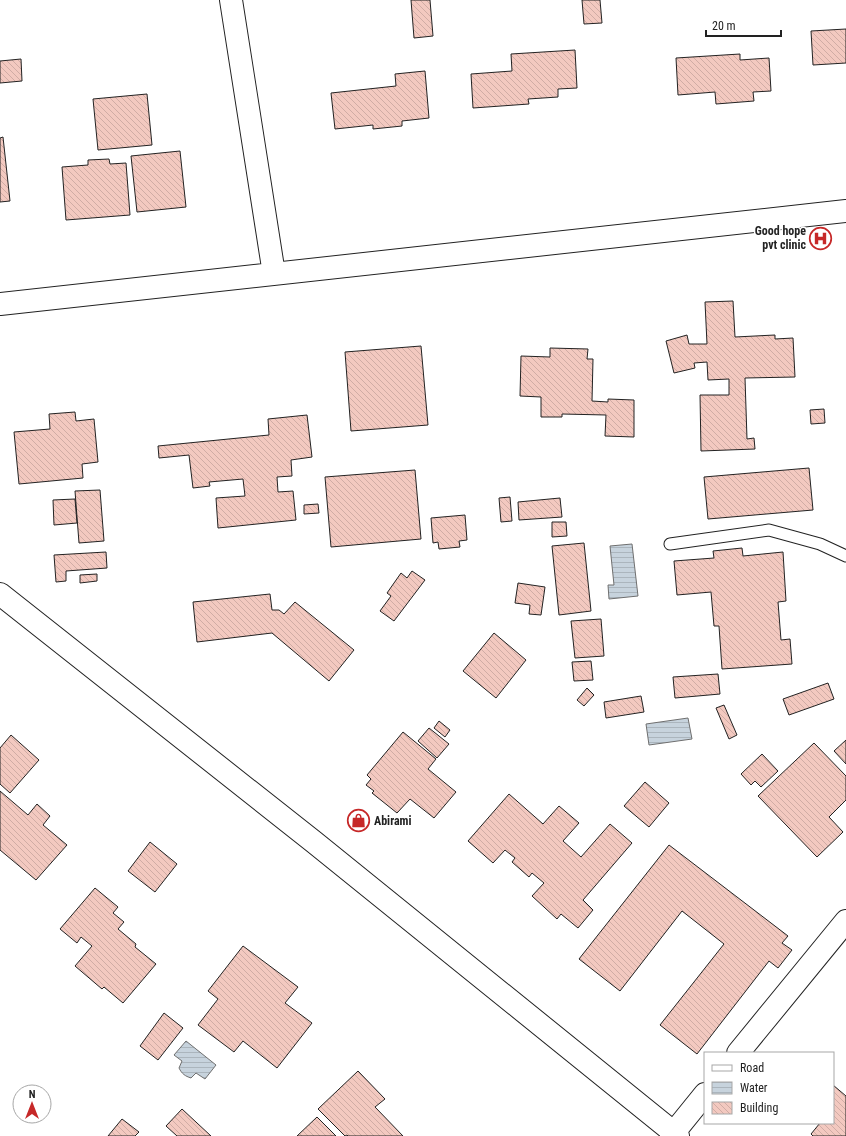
<svg xmlns="http://www.w3.org/2000/svg" width="846" height="1136" font-family="'Roboto Condensed',sans-serif">
  <defs>
    <pattern id="water-rules" width="6" height="5" patternUnits="userSpaceOnUse"><rect width="6" height="5" fill="#c7d3dd"/><path d="M0 2.5h6" fill="none" stroke="#abb5bd"/></pattern>
    <pattern id="building-back-hatch" width="6" height="6" patternUnits="userSpaceOnUse"><rect width="6" height="6" fill="#f3c9c0"/><path d="M-1 5l2 2M0 0l6 6M5-1l2 2" fill="none" stroke="#d0aca5"/></pattern>
  </defs>
  <rect width="100%" height="100%" fill="#fff"/>
  <path fill="url(#water-rules)" stroke="#6f6f6f" d="M 632,544 L 638,596 L 609,599 L 608,585 L 614,585 L 610,546 Z
    M 688,718 L 692,739 L 649,745 L 646,724 Z
    M 186,1041 L 216,1065 L 205,1079 L 196,1073 L 191,1078 C 185,1076 182,1074 179,1068 L 182,1061 L 174,1055 Z"/>
  <path fill="url(#building-back-hatch)" stroke="#222" d="M 411,0 L 430,0 L 433,36 L 414,38 Z
    M 582,0 L 600,0 L 602,23 L 584,24 Z
    M 846,29 L 846,63 L 813,65 L 811,31 Z
    M 575,50 L 577,88 L 558,89 L 558,97 L 528,99 L 529,104 L 473,108 L 471,74 L 512,71 L 511,54 Z
    M 740,54 L 740,60 L 769,58 L 771,91 L 753,92 L 754,101 L 716,104 L 715,92 L 678,95 L 676,58 Z
    M 21,59 L 22,81 L 0,83 L 0,61 Z
    M 425,71 L 429,118 L 402,121 L 402,126 L 373,129 L 373,125 L 335,129 L 331,93 L 396,86 L 395,74 Z
    M 147,94 L 152,145 L 98,150 L 93,99 Z
    M 3,137 L 10,201 L 0,202 L 0,138 Z
    M 180,151 L 186,207 L 137,212 L 131,156 Z
    M 109,159 L 110,164 L 126,163 L 130,215 L 66,220 L 62,167 L 88,165 L 88,160 Z
    M 733,301 L 735,337 L 775,335 L 775,339 L 793,338 L 795,377 L 745,378 L 747,439 L 754,438 L 755,449 L 701,451 L 700,395 L 729,395 L 729,379 L 708,380 L 707,362 L 694,363 L 695,368 L 674,373 L 666,341 L 687,335 L 689,344 L 707,344 L 705,302 Z
    M 421,346 L 428,425 L 351,431 L 345,352 Z
    M 550,348 L 588,349 L 587,359 L 593,359 L 592,401 L 608,402 L 608,399 L 634,400 L 634,437 L 605,436 L 606,415 L 562,414 L 562,417 L 541,417 L 541,397 L 520,396 L 521,356 L 550,357 Z
    M 824,409 L 825,423 L 811,424 L 810,410 Z
    M 75,412 L 76,421 L 94,419 L 98,462 L 82,464 L 83,478 L 19,484 L 14,432 L 50,429 L 49,414 Z
    M 307,415 L 312,457 L 291,460 L 292,476 L 277,477 L 278,492 L 293,491 L 296,520 L 218,528 L 216,498 L 245,496 L 243,479 L 209,482 L 210,486 L 193,488 L 189,455 L 159,458 L 158,446 L 269,435 L 268,419 Z
    M 809,468 L 813,510 L 708,519 L 704,477 Z
    M 415,470 L 421,539 L 331,547 L 325,477 Z
    M 100,490 L 104,541 L 79,543 L 75,491 Z
    M 510,497 L 512,521 L 501,522 L 499,498 Z
    M 560,498 L 562,517 L 519,520 L 518,502 Z
    M 75,499 L 77,523 L 54,525 L 53,500 Z
    M 318,504 L 319,513 L 304,514 L 304,505 Z
    M 465,515 L 467,540 L 459,541 L 460,547 L 439,549 L 438,542 L 433,543 L 431,518 Z
    M 552,522 L 566,522 L 567,536 L 552,537 Z
    M 584,543 L 591,611 L 559,615 L 552,546 Z
    M 742,548 L 743,556 L 783,552 L 786,601 L 778,602 L 781,640 L 790,639 L 792,664 L 722,669 L 719,626 L 714,626 L 711,592 L 677,595 L 674,561 L 714,558 L 713,551 Z
    M 106,552 L 107,568 L 66,571 L 66,581 L 56,582 L 54,555 Z
    M 412,571 L 425,580 L 394,621 L 380,611 L 391,596 L 387,593 L 401,573 L 407,578 Z
    M 97,574 L 97,581 L 80,583 L 80,575 Z
    M 518,583 L 545,587 L 541,615 L 529,614 L 530,605 L 515,603 Z
    M 270,594 L 272,610 L 279,610 L 284,614 L 295,602 L 354,650 L 329,681 L 272,633 L 197,642 L 193,602 Z
    M 601,619 L 604,656 L 575,658 L 571,621 Z
    M 494,633 L 526,660 L 496,698 L 463,671 Z
    M 591,661 L 593,680 L 574,681 L 572,662 Z
    M 718,674 L 720,694 L 675,698 L 673,677 Z
    M 828,683 L 834,699 L 789,715 L 783,699 Z
    M 587,688 L 594,695 L 584,706 L 577,700 Z
    M 641,696 L 644,712 L 606,718 L 604,702 Z
    M 724,705 L 737,735 L 729,739 L 716,708 Z
    M 439,721 L 450,730 L 445,737 L 434,728 Z
    M 429,728 L 449,744 L 437,758 L 418,741 Z
    M 403,732 L 436,759 L 428,769 L 456,792 L 434,818 L 410,799 L 397,813 L 372,793 L 374,791 L 366,785 L 371,779 L 367,775 Z
    M 11,735 L 39,760 L 10,793 L 0,784 L 0,748 Z
    M 846,740 L 846,764 L 834,751 Z
    M 814,743 L 846,776 L 846,800 L 829,817 L 843,832 L 817,857 L 758,796 Z
    M 762,754 L 778,771 L 761,787 L 755,781 L 751,785 L 741,774 Z
    M 645,782 L 669,803 L 649,827 L 624,806 Z
    M 0,791 L 28,815 L 37,804 L 50,816 L 43,825 L 67,845 L 36,880 L 0,850 Z
    M 509,794 L 543,824 L 559,806 L 579,823 L 563,841 L 581,857 L 610,824 L 632,843 L 583,900 L 593,910 L 578,928 L 561,914 L 557,919 L 532,896 L 544,883 L 532,873 L 529,877 L 512,862 L 515,858 L 505,850 L 493,863 L 468,841 Z
    M 150,842 L 177,864 L 155,892 L 128,871 Z
    M 669,845 L 788,936 L 782,943 L 792,950 L 778,968 L 769,961 L 697,1054 L 660,1025 L 724,944 L 682,911 L 620,991 L 579,959 Z
    M 95,888 L 118,907 L 113,913 L 124,922 L 118,929 L 136,944 L 135,947 L 156,964 L 123,1003 L 104,987 L 102,989 L 75,966 L 92,946 L 81,937 L 77,943 L 60,929 Z
    M 243,946 L 298,987 L 285,1003 L 312,1023 L 277,1068 L 243,1041 L 234,1052 L 198,1025 L 218,999 L 208,991 Z
    M 164,1013 L 183,1028 L 158,1060 L 140,1046 Z
    M 358,1071 L 385,1099 L 375,1107 L 403,1136 L 348,1136 L 347,1135 L 345,1136 L 318,1109 Z
    M 833,1085 L 846,1096 L 846,1136 L 813,1136 L 811,1134 L 820,1123 L 833,1123 Z
    M 182,1109 L 211,1136 L 177,1136 L 166,1126 Z
    M 317,1117 L 336,1136 L 297,1136 Z
    M 122,1119 L 139,1132 L 135,1136 L 108,1136 Z"/>
  <g fill="none" stroke-linecap="round" stroke-linejoin="round">
    <defs>
      <path id="lane" d="M 670,544 L 769,530 L 820,544 L 846,556"/>
      <path id="street" d="M 231,0 L 274,274
        M 0,304 L 846,211
        M 0,594 L 314,842 L 678,1136
        M 738,1053 L 846,921
        M 671,1136 L 705,1094"/>
    </defs>
    <use href="#lane" stroke="#222" stroke-width="13"/>
    <use href="#street" stroke="#222" stroke-width="24"/>
    <use href="#lane" stroke="#fff" stroke-width="11"/>
    <use href="#street" stroke="#fff" stroke-width="22"/>
  </g>
  <defs>
    <symbol id="hospital-ring" viewBox="-11 -11 22 22"><circle r="9.5" fill="#fff" stroke="#c62828" stroke-width="1.5"/><path d="M-5-5h3v3.5h4V-5h3V5h-3V1.5h-4V5h-3Z" fill="#c62828"/></symbol>
    <symbol id="shop-ring" viewBox="-11 -11 22 22"><circle r="9.5" fill="#fff" stroke="#c62828" stroke-width="1.5"/><path d="M-5-2.5h2.3a2.7 3.5 0 0 1 5.4 0H5L5.5 6h-11ZM-1.5-2.5h3a1.5 2.3 0 0 0-3 0Z" fill="#c62828"/></symbol>
  </defs>
  <g fill-rule="evenodd">
    <use href="#hospital-ring" x="808" y="226" width="25" height="25"/>
    <use href="#shop-ring" x="346" y="808" width="25" height="25"/>
  </g>
  <g text-anchor="middle" stroke-width="3" stroke-linejoin="round" paint-order="stroke">
    <g font-size="12" font-weight="bold" fill="#222" stroke="#fff" text-anchor="end">
      <text x="806" y="235">Good hope<tspan x="806" dy="14">pvt clinic</tspan></text>
      <text x="374" y="825" text-anchor="start">Abirami</text>
    </g>
  </g>
  <rect x="704" y="1052" width="130" height="72" fill="#ffffff" stroke="#a7a7a7"/>
  <rect x="712" y="1065" width="20" height="6" fill="#ffffff" stroke="#a7a7a7"/>
  <text x="740" y="1072" font-size="12" fill="#222222">Road</text>
  <rect x="712" y="1082" width="20" height="12" fill="url(#water-rules)" stroke="#a7a7a7"/>
  <text x="740" y="1092" font-size="12" fill="#222222">Water</text>
  <rect x="712" y="1102" width="20" height="12" fill="url(#building-back-hatch)" stroke="#a7a7a7"/>
  <text x="740" y="1112" font-size="12" fill="#222222">Building</text>
  <g transform="translate(32 1104)"><circle r="19" fill="#ffffff" stroke="#a7a7a7"/>
  <path d="M0-3L7 15L0 10L-7 15Z" fill="#c62828"/>
  <text y="-6" font-size="11" font-weight="bold" text-anchor="middle" fill="#222222">N</text>
  </g>
  <path d="M706 30v6h75v-6" fill="none" stroke="#222222" stroke-width="2"/>
  <text x="712" y="30" font-size="12" fill="#222222" stroke="#ffffff" stroke-width="3" paint-order="stroke">20 m</text>
</svg>
